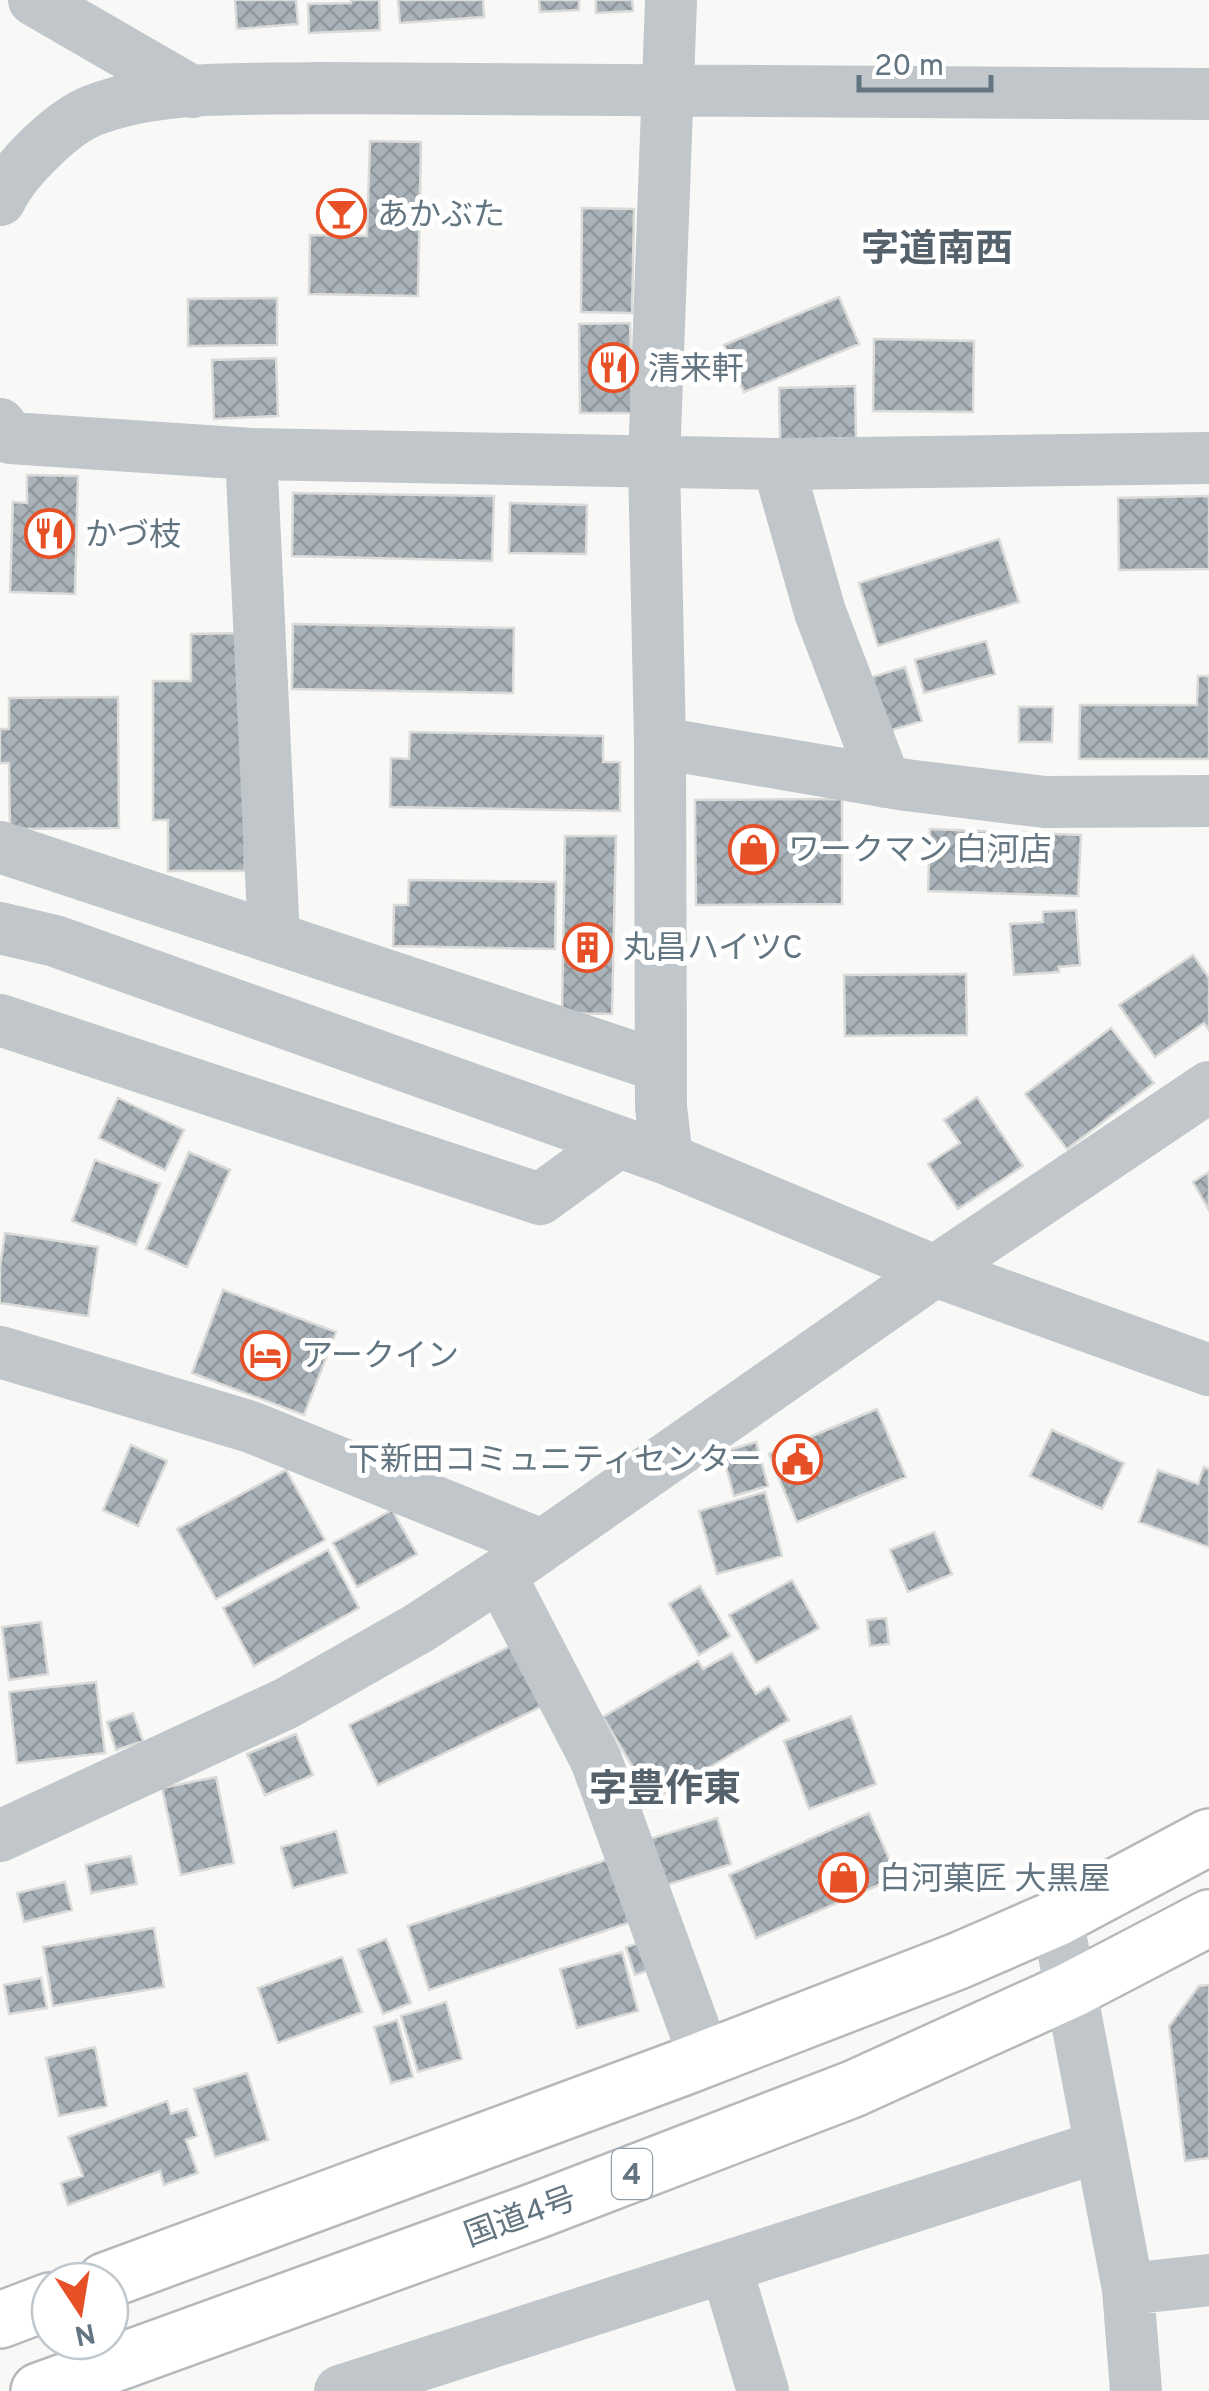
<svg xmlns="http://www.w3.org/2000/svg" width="1209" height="2391" font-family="Overpass,'Noto Sans JP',sans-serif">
  <defs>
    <pattern id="building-cross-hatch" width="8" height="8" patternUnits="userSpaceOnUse" patternTransform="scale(2.5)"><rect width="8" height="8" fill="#aab3b9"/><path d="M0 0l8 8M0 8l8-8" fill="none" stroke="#8e969c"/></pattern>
  </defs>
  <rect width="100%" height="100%" fill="#f8f8f6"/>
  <path fill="url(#building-cross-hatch)" stroke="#dadad8" stroke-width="2.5" d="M 235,0 L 296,0 L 298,24 L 237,29 Z
    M 351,0 L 379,0 L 380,30 L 309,33 L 308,4 L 351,3 Z
    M 398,0 L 483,0 L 484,17 L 400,23 Z
    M 539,0 L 579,0 L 579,10 L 540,12 Z
    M 596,0 L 632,0 L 633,11 L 596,13 Z
    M 370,141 L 421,142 L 418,296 L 309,294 L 310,235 L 367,236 Z
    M 582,208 L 634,209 L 632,313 L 581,312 Z
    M 839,297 L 859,344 L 744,392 L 724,345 Z
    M 277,298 L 277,345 L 188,346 L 188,299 Z
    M 630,323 L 632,413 L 580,413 L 579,324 Z
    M 874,339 L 974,341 L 973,412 L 873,411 Z
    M 276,358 L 278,416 L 214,419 L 212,360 Z
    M 855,386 L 856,438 L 780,440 L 779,388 Z
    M 27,475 L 78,476 L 75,594 L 10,592 L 13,502 L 27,503 Z
    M 293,493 L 494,496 L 492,561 L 292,556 Z
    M 1209,496 L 1209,569 L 1119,570 L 1118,498 Z
    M 510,503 L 587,505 L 586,554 L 509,553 Z
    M 999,539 L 1019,602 L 878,646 L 859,583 Z
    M 293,624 L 514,628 L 513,693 L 292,689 Z
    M 243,633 L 245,871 L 168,871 L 168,820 L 153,820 L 153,681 L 191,681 L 191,634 Z
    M 986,641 L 995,674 L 924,693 L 915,660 Z
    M 905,667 L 922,721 L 889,731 L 872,677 Z
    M 1198,676 L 1209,676 L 1209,759 L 1079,759 L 1080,705 L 1197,705 Z
    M 118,697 L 119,828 L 10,829 L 9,763 L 0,763 L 0,729 L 9,729 L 9,698 Z
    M 1019,707 L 1053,707 L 1052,742 L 1019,742 Z
    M 410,732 L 603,736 L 603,762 L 620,762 L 620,811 L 390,807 L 391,758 L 409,759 Z
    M 842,799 L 842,904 L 696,905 L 695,800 Z
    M 930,829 L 1081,835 L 1078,896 L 928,891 Z
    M 565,836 L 616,836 L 612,1014 L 562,1013 Z
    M 409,880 L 556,882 L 555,949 L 393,946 L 394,905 L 408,905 Z
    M 1076,910 L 1080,965 L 1059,967 L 1059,972 L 1014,975 L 1010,924 L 1043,922 L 1043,912 Z
    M 1193,955 L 1209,978 L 1209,1030 L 1204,1023 L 1155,1057 L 1119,1005 Z
    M 966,974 L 967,1035 L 845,1036 L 844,975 Z
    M 1111,1028 L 1154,1083 L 1067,1149 L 1025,1094 Z
    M 977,1097 L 1023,1166 L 958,1209 L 928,1164 L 960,1143 L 944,1120 Z
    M 118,1098 L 184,1130 L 165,1170 L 99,1138 Z
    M 189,1152 L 230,1170 L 187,1267 L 146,1249 Z
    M 95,1160 L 160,1184 L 136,1245 L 72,1221 Z
    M 1209,1172 L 1209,1210 L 1193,1182 Z
    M 5,1233 L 98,1247 L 88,1316 L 0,1303 L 0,1267 Z
    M 223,1290 L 336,1332 L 304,1415 L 192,1373 Z
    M 877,1409 L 906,1477 L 797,1522 L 769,1454 Z
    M 1052,1430 L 1124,1463 L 1102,1509 L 1030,1476 Z
    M 756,1442 L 768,1486 L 734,1496 L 722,1452 Z
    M 131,1445 L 167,1461 L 138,1526 L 103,1510 Z
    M 1204,1467 L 1209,1469 L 1209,1547 L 1139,1522 L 1158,1470 L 1198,1484 Z
    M 286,1470 L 325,1540 L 216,1599 L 177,1529 Z
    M 765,1492 L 782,1556 L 717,1574 L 699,1511 Z
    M 392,1510 L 417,1554 L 357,1587 L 333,1543 Z
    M 934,1532 L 952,1574 L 908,1592 L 890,1550 Z
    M 328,1550 L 359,1608 L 254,1666 L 223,1608 Z
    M 792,1580 L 819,1628 L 756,1663 L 729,1615 Z
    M 700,1586 L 730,1636 L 699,1655 L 669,1604 Z
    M 886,1618 L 889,1644 L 870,1646 L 867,1620 Z
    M 41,1622 L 48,1674 L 9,1680 L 2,1627 Z
    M 521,1641 L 551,1702 L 378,1785 L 349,1725 Z
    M 732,1653 L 756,1694 L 769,1686 L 789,1720 L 653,1801 L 603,1717 L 698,1661 L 703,1669 Z
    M 96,1682 L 105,1753 L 17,1763 L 9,1692 Z
    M 133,1713 L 143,1741 L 116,1750 L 107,1722 Z
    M 851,1716 L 876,1784 L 809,1809 L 784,1741 Z
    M 296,1734 L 313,1775 L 265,1795 L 247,1754 Z
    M 216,1777 L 234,1863 L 181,1875 L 162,1788 Z
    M 869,1813 L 897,1877 L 756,1938 L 729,1875 Z
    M 717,1818 L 731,1864 L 658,1888 L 643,1841 Z
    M 336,1831 L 347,1873 L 293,1888 L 281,1847 Z
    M 131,1856 L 137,1884 L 91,1893 L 86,1865 Z
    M 612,1858 L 634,1921 L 429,1990 L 408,1926 Z
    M 65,1882 L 72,1910 L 24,1922 L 17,1893 Z
    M 154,1928 L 164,1987 L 53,2006 L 43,1947 Z
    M 386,1939 L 411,2003 L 383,2014 L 358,1950 Z
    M 646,1941 L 655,1968 L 635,1975 L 626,1947 Z
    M 622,1952 L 638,2011 L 577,2028 L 560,1969 Z
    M 342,1957 L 362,2012 L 278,2043 L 258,1988 Z
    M 41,1978 L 47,2008 L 9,2014 L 4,1985 Z
    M 1209,1985 L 1209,2158 L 1185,2161 L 1169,2026 L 1199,1986 Z
    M 446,2002 L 462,2059 L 418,2072 L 401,2016 Z
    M 397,2020 L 413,2077 L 391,2083 L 374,2027 Z
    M 95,2047 L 107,2106 L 59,2116 L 46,2058 Z
    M 247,2073 L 268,2140 L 215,2157 L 194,2089 Z
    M 167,2101 L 171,2114 L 187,2109 L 197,2136 L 186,2140 L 198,2173 L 164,2185 L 160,2171 L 68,2205 L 61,2183 L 83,2176 L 68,2137 Z"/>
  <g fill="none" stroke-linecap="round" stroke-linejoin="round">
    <defs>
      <path id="highway" d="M 105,2281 L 681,2068 L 958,1961 L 1057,1918 L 1209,1837
        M 0,2320 L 50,2301
        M 39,2391 L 538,2210 L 853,2089 L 1071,1990 L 1209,1918"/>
    </defs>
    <use href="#highway" stroke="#b5b9bc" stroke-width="60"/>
    <path stroke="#c1c6ca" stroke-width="52" d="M 34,0 L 193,92
      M 0,200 C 14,170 62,122 94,110 C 163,84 246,90 319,88 L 1209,94
      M 0,424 L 10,438 L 251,454 L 778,464 L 1209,458
      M 251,454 L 274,938
      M 778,464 L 820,612 L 885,782
      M 660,743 L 906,785 L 1045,802 L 1209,801
      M 0,847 L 660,1066
      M 0,928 L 55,941 L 667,1159 L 935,1271 L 1209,1370
      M 0,1020 L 540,1199 L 617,1143
      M 667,1159 L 661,1107 L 660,743 L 654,461 L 671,0
      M 0,1352 L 251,1427 L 542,1545
      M 500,1575 L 596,1760 L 705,2058
      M 0,1836 L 287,1703 L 419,1628 L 500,1575 L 935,1271 L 1209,1087
      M 1057,1918 L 1128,2289 L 1136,2391
      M 726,2267 L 763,2391
      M 1128,2289 L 1209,2280
      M 340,2391 L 1101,2146"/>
    <use href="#highway" stroke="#fff" stroke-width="55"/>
  </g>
  <defs>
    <symbol id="bar-ring" viewBox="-11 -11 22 22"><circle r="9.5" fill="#fff" stroke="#e75027" stroke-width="1.5"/><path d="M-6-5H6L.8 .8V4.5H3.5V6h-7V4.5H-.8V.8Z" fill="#e75027"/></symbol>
    <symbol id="restaurant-ring" viewBox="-11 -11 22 22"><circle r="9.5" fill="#fff" stroke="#e75027" stroke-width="1.5"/><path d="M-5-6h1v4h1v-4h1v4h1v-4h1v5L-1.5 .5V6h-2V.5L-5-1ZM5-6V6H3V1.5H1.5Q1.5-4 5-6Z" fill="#e75027"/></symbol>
    <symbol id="shop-ring" viewBox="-11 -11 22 22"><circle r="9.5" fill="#fff" stroke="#e75027" stroke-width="1.5"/><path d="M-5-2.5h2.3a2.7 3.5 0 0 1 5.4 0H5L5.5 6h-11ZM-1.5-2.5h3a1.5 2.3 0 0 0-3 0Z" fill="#e75027"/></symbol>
    <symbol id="building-ring" viewBox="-11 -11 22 22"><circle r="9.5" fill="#fff" stroke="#e75027" stroke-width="1.5"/><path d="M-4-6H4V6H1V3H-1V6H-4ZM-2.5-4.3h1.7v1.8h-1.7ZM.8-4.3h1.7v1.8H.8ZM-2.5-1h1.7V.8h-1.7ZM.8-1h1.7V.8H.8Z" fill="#e75027"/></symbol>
    <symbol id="hotel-ring" viewBox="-11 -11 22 22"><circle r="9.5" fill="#fff" stroke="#e75027" stroke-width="1.5"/><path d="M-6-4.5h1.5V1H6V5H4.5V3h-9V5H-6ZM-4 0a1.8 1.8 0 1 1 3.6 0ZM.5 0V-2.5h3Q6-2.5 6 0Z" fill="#e75027"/></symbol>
    <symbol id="civic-ring" viewBox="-11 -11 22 22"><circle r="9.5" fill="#fff" stroke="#e75027" stroke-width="1.5"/><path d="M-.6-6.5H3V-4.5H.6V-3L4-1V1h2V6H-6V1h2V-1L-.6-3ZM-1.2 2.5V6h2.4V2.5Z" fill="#e75027"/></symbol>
  </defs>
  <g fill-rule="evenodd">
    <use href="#bar-ring" x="314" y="186" width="55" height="55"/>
    <use href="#restaurant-ring" x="586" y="340" width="55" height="55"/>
    <use href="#restaurant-ring" x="22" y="506" width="55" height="55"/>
    <use href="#shop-ring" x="726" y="822" width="55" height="55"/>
    <use href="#building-ring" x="560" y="920" width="55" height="55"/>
    <use href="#hotel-ring" x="238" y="1328" width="55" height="55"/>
    <use href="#civic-ring" x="770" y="1432" width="55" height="55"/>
    <use href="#shop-ring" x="816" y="1850" width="55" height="55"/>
  </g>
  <g text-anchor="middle" stroke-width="10" stroke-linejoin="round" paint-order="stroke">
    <rect fill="#fff" stroke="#929ea7" stroke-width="2.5" x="612" y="2149" width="40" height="50" rx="8"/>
    <g font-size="30" font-weight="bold" fill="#637581">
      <text x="632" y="2184">4</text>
    </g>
    <g font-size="32" fill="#637581" stroke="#fff" text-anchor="start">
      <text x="377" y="225">あかぶた</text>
      <text x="648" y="379">清来軒</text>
      <text x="85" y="545">かづ枝</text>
      <text x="788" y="860">ワークマン 白河店</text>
      <text x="623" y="958">丸昌ハイツC</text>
      <text x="301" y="1366">アークイン</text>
      <text x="762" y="1470" text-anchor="end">下新田コミュニティセンター</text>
      <text x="879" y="1889">白河菓匠 大黒屋</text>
    </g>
    <g font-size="32" fill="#637581" stroke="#fff">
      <text transform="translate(520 2216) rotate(-20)" y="11">国道4号</text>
    </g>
    <g font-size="38" font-weight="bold" fill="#55626c" stroke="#fff">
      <text x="937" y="261">字道南西</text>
      <text x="665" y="1801">字豊作東</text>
    </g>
  </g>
  <g transform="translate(80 2311) rotate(168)"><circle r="48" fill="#ffffff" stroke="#c1c8cd" stroke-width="2.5"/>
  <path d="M0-8L18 38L0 25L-18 38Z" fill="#e75027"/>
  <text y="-15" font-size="28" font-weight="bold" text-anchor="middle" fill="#637581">N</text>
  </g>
  <path d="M859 75v15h132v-15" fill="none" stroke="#637581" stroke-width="5"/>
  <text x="874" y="75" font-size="30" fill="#637581" stroke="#ffffff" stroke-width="8" paint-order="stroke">20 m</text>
</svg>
